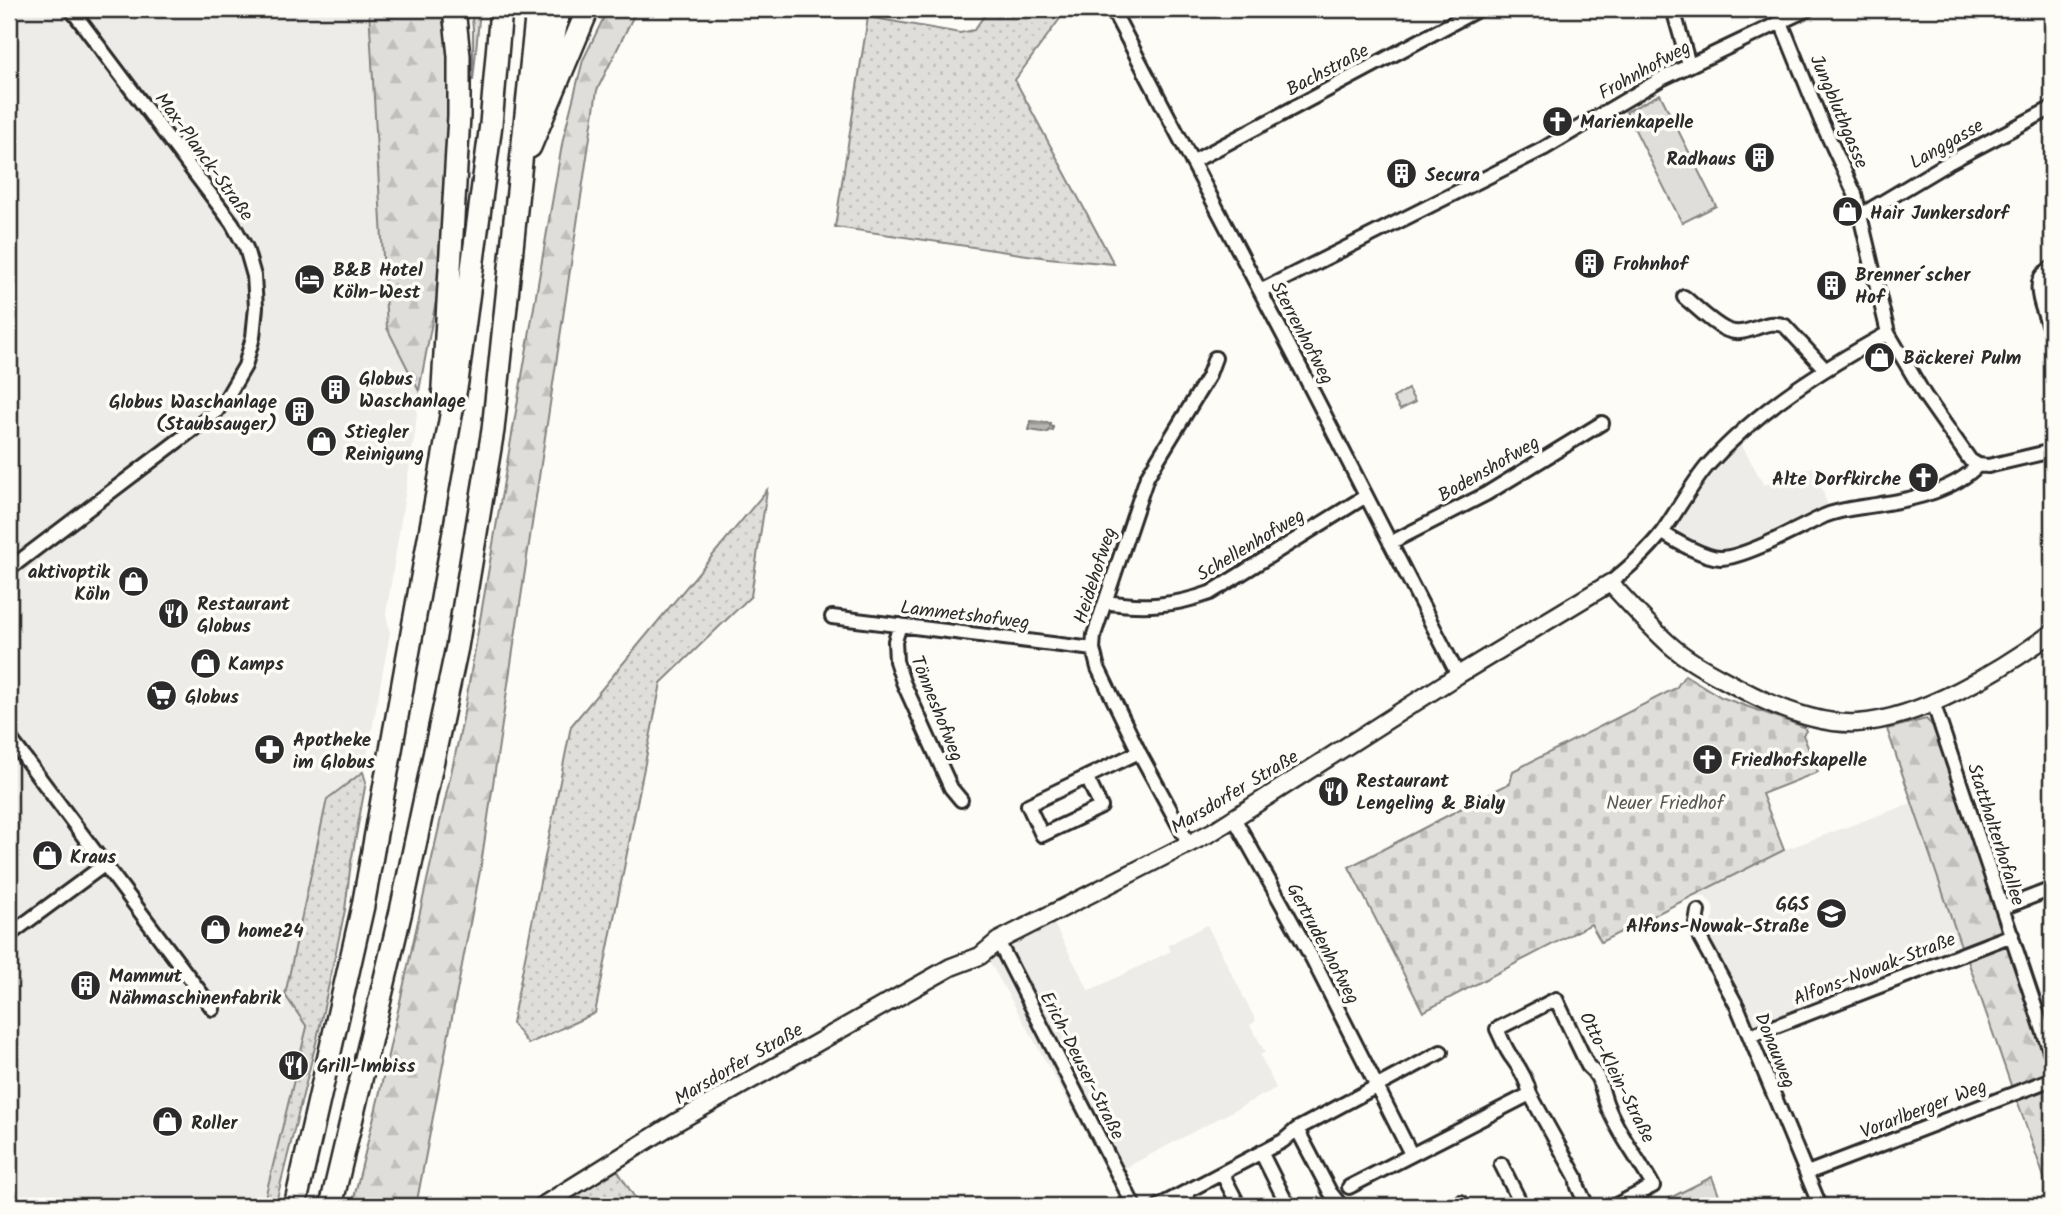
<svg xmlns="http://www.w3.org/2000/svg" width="2061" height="1215" font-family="Kalam,sans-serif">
  <defs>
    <pattern id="grass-dots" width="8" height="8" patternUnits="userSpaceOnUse" patternTransform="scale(1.75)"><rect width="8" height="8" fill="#dfdeda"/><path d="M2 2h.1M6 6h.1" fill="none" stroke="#c0bfbb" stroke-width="1.8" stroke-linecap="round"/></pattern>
    <pattern id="forest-firs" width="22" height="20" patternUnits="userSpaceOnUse" patternTransform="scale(1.75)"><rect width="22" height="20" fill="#dfdeda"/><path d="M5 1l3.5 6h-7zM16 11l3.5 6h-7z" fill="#c0bfbb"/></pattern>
    <pattern id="cemetery-stones" width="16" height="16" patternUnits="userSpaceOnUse" patternTransform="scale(1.75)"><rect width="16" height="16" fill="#dfdeda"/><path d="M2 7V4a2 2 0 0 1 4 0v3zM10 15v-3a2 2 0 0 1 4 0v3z" fill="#c0bfbb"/></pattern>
    <pattern id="park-tufts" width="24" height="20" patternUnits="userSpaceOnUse" patternTransform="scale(1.75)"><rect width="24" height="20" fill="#dfdeda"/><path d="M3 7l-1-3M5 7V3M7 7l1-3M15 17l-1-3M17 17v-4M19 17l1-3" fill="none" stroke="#c0bfbb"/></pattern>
    <pattern id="water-rules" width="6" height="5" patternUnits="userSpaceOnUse" patternTransform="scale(1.75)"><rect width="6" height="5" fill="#b5b4b1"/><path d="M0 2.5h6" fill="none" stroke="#939390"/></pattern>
  </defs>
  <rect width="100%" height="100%" fill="#fdfcf7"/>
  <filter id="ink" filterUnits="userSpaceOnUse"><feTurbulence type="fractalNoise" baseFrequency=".0143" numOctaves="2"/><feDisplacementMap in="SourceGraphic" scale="14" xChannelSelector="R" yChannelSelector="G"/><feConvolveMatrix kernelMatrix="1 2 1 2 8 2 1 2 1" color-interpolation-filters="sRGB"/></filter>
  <g filter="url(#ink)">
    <path fill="#edece8" d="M 9,9 L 369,9 L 387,328 L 419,391 L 415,433 L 386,614 L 390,633 L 364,772 L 366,782 L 345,910 L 317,1039 L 275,1206 L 23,1206 L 9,1187 L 9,750 L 204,1015 L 219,1005 L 9,726 L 9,576 L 221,418 L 245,383 L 9,557 Z
      M 1740,442 L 1764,485 L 1814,466 L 1829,509 L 1724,553 L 1714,552 L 1683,538 L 1679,534 L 1678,523 L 1724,457 Z
      M 1912,803 L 1960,942 L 1892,969 L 1881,977 L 1755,1025 L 1707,932 L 1714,916 L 1713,905 L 1705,897 L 1693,896 L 1784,850 Z
      M 1053,922 L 1089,991 L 1171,951 L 1168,945 L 1207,925 L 1256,1021 L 1250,1025 L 1265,1052 L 1260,1055 L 1276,1088 L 1110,1176 L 987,957 Z"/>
    <path fill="url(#grass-dots)" stroke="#858482" stroke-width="2" d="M 471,9 L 480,9 L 473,81 L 473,29 Z
      M 989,9 L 1067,9 L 1015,80 L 1114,264 L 1048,258 L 835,227 L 868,17 L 960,33 L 974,30 Z
      M 767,490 L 751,596 L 661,683 L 595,1013 L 528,1044 L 512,1023 L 571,726 Z
      M 363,772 L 366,782 L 351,862 L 345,910 L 317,1039 L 275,1206 L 263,1206 L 307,1027 L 285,995 L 327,799 Z
      M 616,1168 L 640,1206 L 553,1206 Z"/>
    <path fill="url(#forest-firs)" stroke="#858482" stroke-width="2" d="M 369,9 L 441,9 L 447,44 L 449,144 L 445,253 L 419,391 L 387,328 Z
      M 608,9 L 637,9 L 597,90 L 480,871 L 416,1206 L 352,1206 L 378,1100 L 462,724 L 563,139 L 583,60 Z
      M 1926,719 L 1933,726 L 1937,734 L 2001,925 L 2000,931 L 1961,946 L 1887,729 Z
      M 2009,940 L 2052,1070 L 2052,1077 L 2013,1091 L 1966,955 Z
      M 2052,1084 L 2052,1200 L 2016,1097 Z"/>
    <path fill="url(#cemetery-stones)" stroke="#858482" stroke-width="2" d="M 1685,675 L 1721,697 L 1804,727 L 1806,731 L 1803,735 L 1818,772 L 1762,794 L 1784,850 L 1601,942 L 1591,924 L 1423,1012 L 1349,867 L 1510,783 L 1513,771 L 1676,688 Z"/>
    <path fill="url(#park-tufts)" stroke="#858482" stroke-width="2" d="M 1408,389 L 1415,402 L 1400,410 L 1393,398 Z
      M 1712,1177 L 1723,1206 L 1667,1206 L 1664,1201 Z"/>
    <path fill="#dfdeda" stroke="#858482" stroke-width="2" d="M 1660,94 L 1716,206 L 1682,223 L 1626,112 Z"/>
    <path fill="url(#water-rules)" stroke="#7e7d7b" stroke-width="2" d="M 1031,421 L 1050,423 L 1050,426 L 1053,427 L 1053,431 L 1049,430 L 1048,433 L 1029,430 Z"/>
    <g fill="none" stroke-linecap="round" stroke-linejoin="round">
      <defs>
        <path id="street" d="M 1112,9 L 1299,365 L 1458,675
          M 1673,9 L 1689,65
          M 1781,22 L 1821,121 L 1855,194 L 1888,333 L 1925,396 L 1970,460 L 1978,465
          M 1192,162 L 1479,9
          M 1861,215 L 1948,163 L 2052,108
          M 2052,268 C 2047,271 2042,274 2040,279 C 2034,294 2048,321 2052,336
          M 1260,291 L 1543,149 L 1661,79 L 1808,9
          M 1684,297 C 1695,306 1717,328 1730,331 C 1749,337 1766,317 1785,326 L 1824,368
          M 1978,465 L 1988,466 L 2052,451
          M 1662,532 C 1674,541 1706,558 1720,558 C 1742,559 1801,527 1824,516 C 1843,508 1861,508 1881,504 C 1914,499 1955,490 1978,465
          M 1390,543 L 1486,494 L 1602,423
          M 9,569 L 216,412 L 227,397 L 245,366 L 253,337 L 256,307 L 254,276 L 246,248 L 232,223 L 71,9
          M 1610,583 C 1629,567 1648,551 1663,531 C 1678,510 1691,485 1708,465 C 1758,409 1823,369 1888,333
          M 1105,602 C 1143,608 1174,606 1210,593 L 1366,496
          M 832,617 L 1093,649
          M 900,625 L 895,641 L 896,661 L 903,682 L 951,788 L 961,800
          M 1933,702 L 2052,1057
          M 9,737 L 213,1009
          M 1087,778 L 1101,807 L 1042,835 L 1028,805 L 1139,752
          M 1234,818 L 1312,958 L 1411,1154
          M 1189,844 L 1139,752 L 1098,668 L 1093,649 L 1094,635 L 1147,477 L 1208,377 L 1215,358
          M 2002,908 L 2052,889
          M 1698,911 L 1696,923 L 1700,938 L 1737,1006 L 1820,1206
          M 9,935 L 104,865
          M 998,941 L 1134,1206
          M 1750,1036 L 2012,935
          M 1297,1129 L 1330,1192 L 1341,1206
          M 1261,1152 L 1288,1206
          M 1501,1164 L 1522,1206
          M 1222,1173 L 1239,1206
          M 1807,1173 L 2052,1079
          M 1349,1187 L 1530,1094
          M 1185,1193 L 1192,1206
          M 1461,1202 L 1463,1206
          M 1159,1206 L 1283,1141 L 1297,1129 L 1441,1052
          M 1587,1206 L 1578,1187 L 1576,1177 L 1530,1094 C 1527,1080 1521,1070 1513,1059 C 1506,1051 1502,1039 1497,1029 L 1556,999 L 1588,1066 C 1601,1076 1601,1090 1607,1105 C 1618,1134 1638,1158 1653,1186 L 1614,1206"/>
        <path id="secondary" d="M 542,1206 L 675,1123 L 951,967 L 980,956 L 998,941 L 1212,832 L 1458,675 L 1610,583 C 1629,603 1648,625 1669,644 C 1690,663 1716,675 1741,689 C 1775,707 1817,725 1857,723 C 1921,719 2001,670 2052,633"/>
        <path id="primary" d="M 9,1204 L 10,1206"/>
        <path id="highway" d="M 543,97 L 559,9
          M 530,147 L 588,9
          M 443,387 L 459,116 L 459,56 L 454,9
          M 295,1206 L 363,906 L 457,382 L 491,124 L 501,9
          M 331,1206 L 401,911 L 457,647 L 493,430 L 537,9"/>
      </defs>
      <use href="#street" stroke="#2b2b2b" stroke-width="18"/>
      <use href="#secondary" stroke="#2b2b2b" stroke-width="21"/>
      <use href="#primary" stroke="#2b2b2b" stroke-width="23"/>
      <use href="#highway" stroke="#2b2b2b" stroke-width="26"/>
      <use href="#street" stroke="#fdfcf7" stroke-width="12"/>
      <use href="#secondary" stroke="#fdfcf7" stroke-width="16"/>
      <use href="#primary" stroke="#fdfcf7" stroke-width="18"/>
      <use href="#highway" stroke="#fdfcf7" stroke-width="21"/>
    </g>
  </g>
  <defs>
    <symbol id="church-disc" viewBox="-11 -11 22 22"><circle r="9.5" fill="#2b2b2b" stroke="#fdfcf7"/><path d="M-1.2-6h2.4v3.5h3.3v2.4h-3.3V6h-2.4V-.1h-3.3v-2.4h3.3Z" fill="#fff"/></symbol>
    <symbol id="building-disc" viewBox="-11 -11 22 22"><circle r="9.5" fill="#2b2b2b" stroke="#fdfcf7"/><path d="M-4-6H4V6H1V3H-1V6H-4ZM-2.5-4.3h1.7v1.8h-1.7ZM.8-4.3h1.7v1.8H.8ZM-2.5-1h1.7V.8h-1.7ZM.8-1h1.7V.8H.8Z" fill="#fff"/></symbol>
    <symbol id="shop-disc" viewBox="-11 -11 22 22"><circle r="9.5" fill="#2b2b2b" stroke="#fdfcf7"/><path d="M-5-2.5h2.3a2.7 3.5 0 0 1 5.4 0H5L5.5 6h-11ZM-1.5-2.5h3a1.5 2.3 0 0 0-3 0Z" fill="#fff"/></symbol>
    <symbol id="hotel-disc" viewBox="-11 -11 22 22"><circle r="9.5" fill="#2b2b2b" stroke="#fdfcf7"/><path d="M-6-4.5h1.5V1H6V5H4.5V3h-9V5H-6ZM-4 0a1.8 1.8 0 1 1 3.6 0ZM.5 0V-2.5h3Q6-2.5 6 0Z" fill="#fff"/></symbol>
    <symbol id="restaurant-disc" viewBox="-11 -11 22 22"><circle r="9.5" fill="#2b2b2b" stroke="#fdfcf7"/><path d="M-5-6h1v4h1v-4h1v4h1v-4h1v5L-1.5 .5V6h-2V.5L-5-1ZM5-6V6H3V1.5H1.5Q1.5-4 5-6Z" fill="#fff"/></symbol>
    <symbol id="supermarket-disc" viewBox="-11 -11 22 22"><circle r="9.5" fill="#2b2b2b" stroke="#fdfcf7"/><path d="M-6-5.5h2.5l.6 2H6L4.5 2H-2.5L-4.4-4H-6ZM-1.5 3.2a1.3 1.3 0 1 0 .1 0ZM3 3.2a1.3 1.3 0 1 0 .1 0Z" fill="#fff"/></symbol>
    <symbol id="pharmacy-disc" viewBox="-11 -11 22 22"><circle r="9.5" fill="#2b2b2b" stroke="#fdfcf7"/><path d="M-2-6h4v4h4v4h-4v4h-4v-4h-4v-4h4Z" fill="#fff"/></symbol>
    <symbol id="school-disc" viewBox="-11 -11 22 22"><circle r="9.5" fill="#2b2b2b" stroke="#fdfcf7"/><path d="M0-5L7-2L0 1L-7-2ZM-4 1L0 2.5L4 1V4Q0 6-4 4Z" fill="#fff"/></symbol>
  </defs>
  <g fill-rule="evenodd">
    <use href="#church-disc" x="1540" y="104" width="35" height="35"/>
    <use href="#building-disc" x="1742" y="140" width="35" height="35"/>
    <use href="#building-disc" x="1384" y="156" width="35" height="35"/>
    <use href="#shop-disc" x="1830" y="194" width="35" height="35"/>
    <use href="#building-disc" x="1572" y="246" width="35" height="35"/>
    <use href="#hotel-disc" x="292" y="262" width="35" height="35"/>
    <use href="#building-disc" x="1814" y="268" width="35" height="35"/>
    <use href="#shop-disc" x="1862" y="340" width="35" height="35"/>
    <use href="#building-disc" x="318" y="372" width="35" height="35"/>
    <use href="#building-disc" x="282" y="394" width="35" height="35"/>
    <use href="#shop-disc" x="304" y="424" width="35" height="35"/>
    <use href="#church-disc" x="1906" y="460" width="35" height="35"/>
    <use href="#shop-disc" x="116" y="564" width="35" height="35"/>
    <use href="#restaurant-disc" x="156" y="596" width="35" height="35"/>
    <use href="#shop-disc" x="188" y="646" width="35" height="35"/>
    <use href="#supermarket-disc" x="144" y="678" width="35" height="35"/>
    <use href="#pharmacy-disc" x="252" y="732" width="35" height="35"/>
    <use href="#church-disc" x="1690" y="742" width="35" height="35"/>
    <use href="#restaurant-disc" x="1316" y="774" width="35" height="35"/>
    <use href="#shop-disc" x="30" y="838" width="35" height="35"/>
    <use href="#school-disc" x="1814" y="896" width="35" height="35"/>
    <use href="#shop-disc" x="198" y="912" width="35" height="35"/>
    <use href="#building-disc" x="68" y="968" width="35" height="35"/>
    <use href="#restaurant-disc" x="276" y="1048" width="35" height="35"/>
    <use href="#shop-disc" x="150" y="1104" width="35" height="35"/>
  </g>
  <g text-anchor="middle" stroke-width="7" stroke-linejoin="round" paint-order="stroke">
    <g font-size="19" fill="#2b2b2b" stroke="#fdfcf7">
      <text transform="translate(1327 69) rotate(-28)" y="7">Bachstraße</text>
      <text transform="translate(1644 69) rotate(-29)" y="7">Frohnhofweg</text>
      <text transform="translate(1840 111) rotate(67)" y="7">Jungbluthgasse</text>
      <text transform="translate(1946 143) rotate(-30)" y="7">Langgasse</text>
      <text transform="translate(205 156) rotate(54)" y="7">Max-Planck-Straße</text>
      <text transform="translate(1303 332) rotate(62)" y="7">Sterrenhofweg</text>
      <text transform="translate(1488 468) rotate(-30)" y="7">Bodenshofweg</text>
      <text transform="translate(1250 544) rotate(-31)" y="7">Schellenhofweg</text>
      <text transform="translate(1094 575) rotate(-72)" y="7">Heidehofweg</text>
      <text transform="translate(965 614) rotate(7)" y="7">Lammetshofweg</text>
      <text transform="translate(938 708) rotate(68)" y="7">Tönneshofweg</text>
      <text transform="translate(1234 791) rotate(-31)" y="7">Marsdorfer Straße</text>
      <text transform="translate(1997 834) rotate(72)" y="7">Statthalterhofallee</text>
      <text transform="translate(1324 943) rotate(62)" y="7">Gertrudenhofweg</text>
      <text transform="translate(1874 968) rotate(-21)" y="7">Alfons-Nowak-Straße</text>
      <text transform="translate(1776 1050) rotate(68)" y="7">Donauweg</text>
      <text transform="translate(738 1063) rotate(-30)" y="7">Marsdorfer Straße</text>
      <text transform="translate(1083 1065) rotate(63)" y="7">Erich-Deuser-Straße</text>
      <text transform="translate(1618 1077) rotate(63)" y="7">Otto-Klein-Straße</text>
      <text transform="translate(1923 1108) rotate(-21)" y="7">Vorarlberger Weg</text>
    </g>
    <g font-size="19" font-weight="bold" fill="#2b2b2b" stroke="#fdfcf7" text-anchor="start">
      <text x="1580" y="128">Marienkapelle</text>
      <text x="1736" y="165" text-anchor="end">Radhaus</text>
      <text x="1425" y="181">Secura</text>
      <text x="1870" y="219">Hair Junkersdorf</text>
      <text x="1613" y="270">Frohnhof</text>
      <text x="333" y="276">B&amp;B Hotel<tspan x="333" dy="22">Köln-West</tspan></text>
      <text x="1855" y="281">Brenner´scher<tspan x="1855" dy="22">Hof</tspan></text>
      <text x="1903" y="364">Bäckerei Pulm</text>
      <text x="359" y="385">Globus<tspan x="359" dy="22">Waschanlage</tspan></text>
      <text x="277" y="408" text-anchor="end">Globus Waschanlage<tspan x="277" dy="22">(Staubsauger)</tspan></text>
      <text x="345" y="438">Stiegler<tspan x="345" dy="22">Reinigung</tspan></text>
      <text x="1901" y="485" text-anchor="end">Alte Dorfkirche</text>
      <text x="110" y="578" text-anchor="end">aktivoptik<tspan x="110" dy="22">Köln</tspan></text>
      <text x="197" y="610">Restaurant<tspan x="197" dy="22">Globus</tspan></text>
      <text x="228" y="670">Kamps</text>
      <text x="185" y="703">Globus</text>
      <text x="293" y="746">Apotheke<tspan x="293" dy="22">im Globus</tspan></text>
      <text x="1731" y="766">Friedhofskapelle</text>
      <text x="1356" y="787">Restaurant<tspan x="1356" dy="22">Lengeling &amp; Bialy</tspan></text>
      <text x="70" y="863">Kraus</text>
      <text x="1809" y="910" text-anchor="end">GGS<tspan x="1809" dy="22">Alfons-Nowak-Straße</tspan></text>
      <text x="238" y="937">home24</text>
      <text x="109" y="982">Mammut<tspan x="109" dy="22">Nähmaschinenfabrik</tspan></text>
      <text x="317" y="1072">Grill-Imbiss</text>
      <text x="191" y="1129">Roller</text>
    </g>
    <g font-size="19" fill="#585857" stroke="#fdfcf7">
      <text x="1665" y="809">Neuer Friedhof</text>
    </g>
  </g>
  <rect width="2061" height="1215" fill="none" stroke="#fdfcf7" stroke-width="35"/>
  <rect x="18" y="18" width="2026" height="1180" fill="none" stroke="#2b2b2b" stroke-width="2.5" filter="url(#ink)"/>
</svg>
